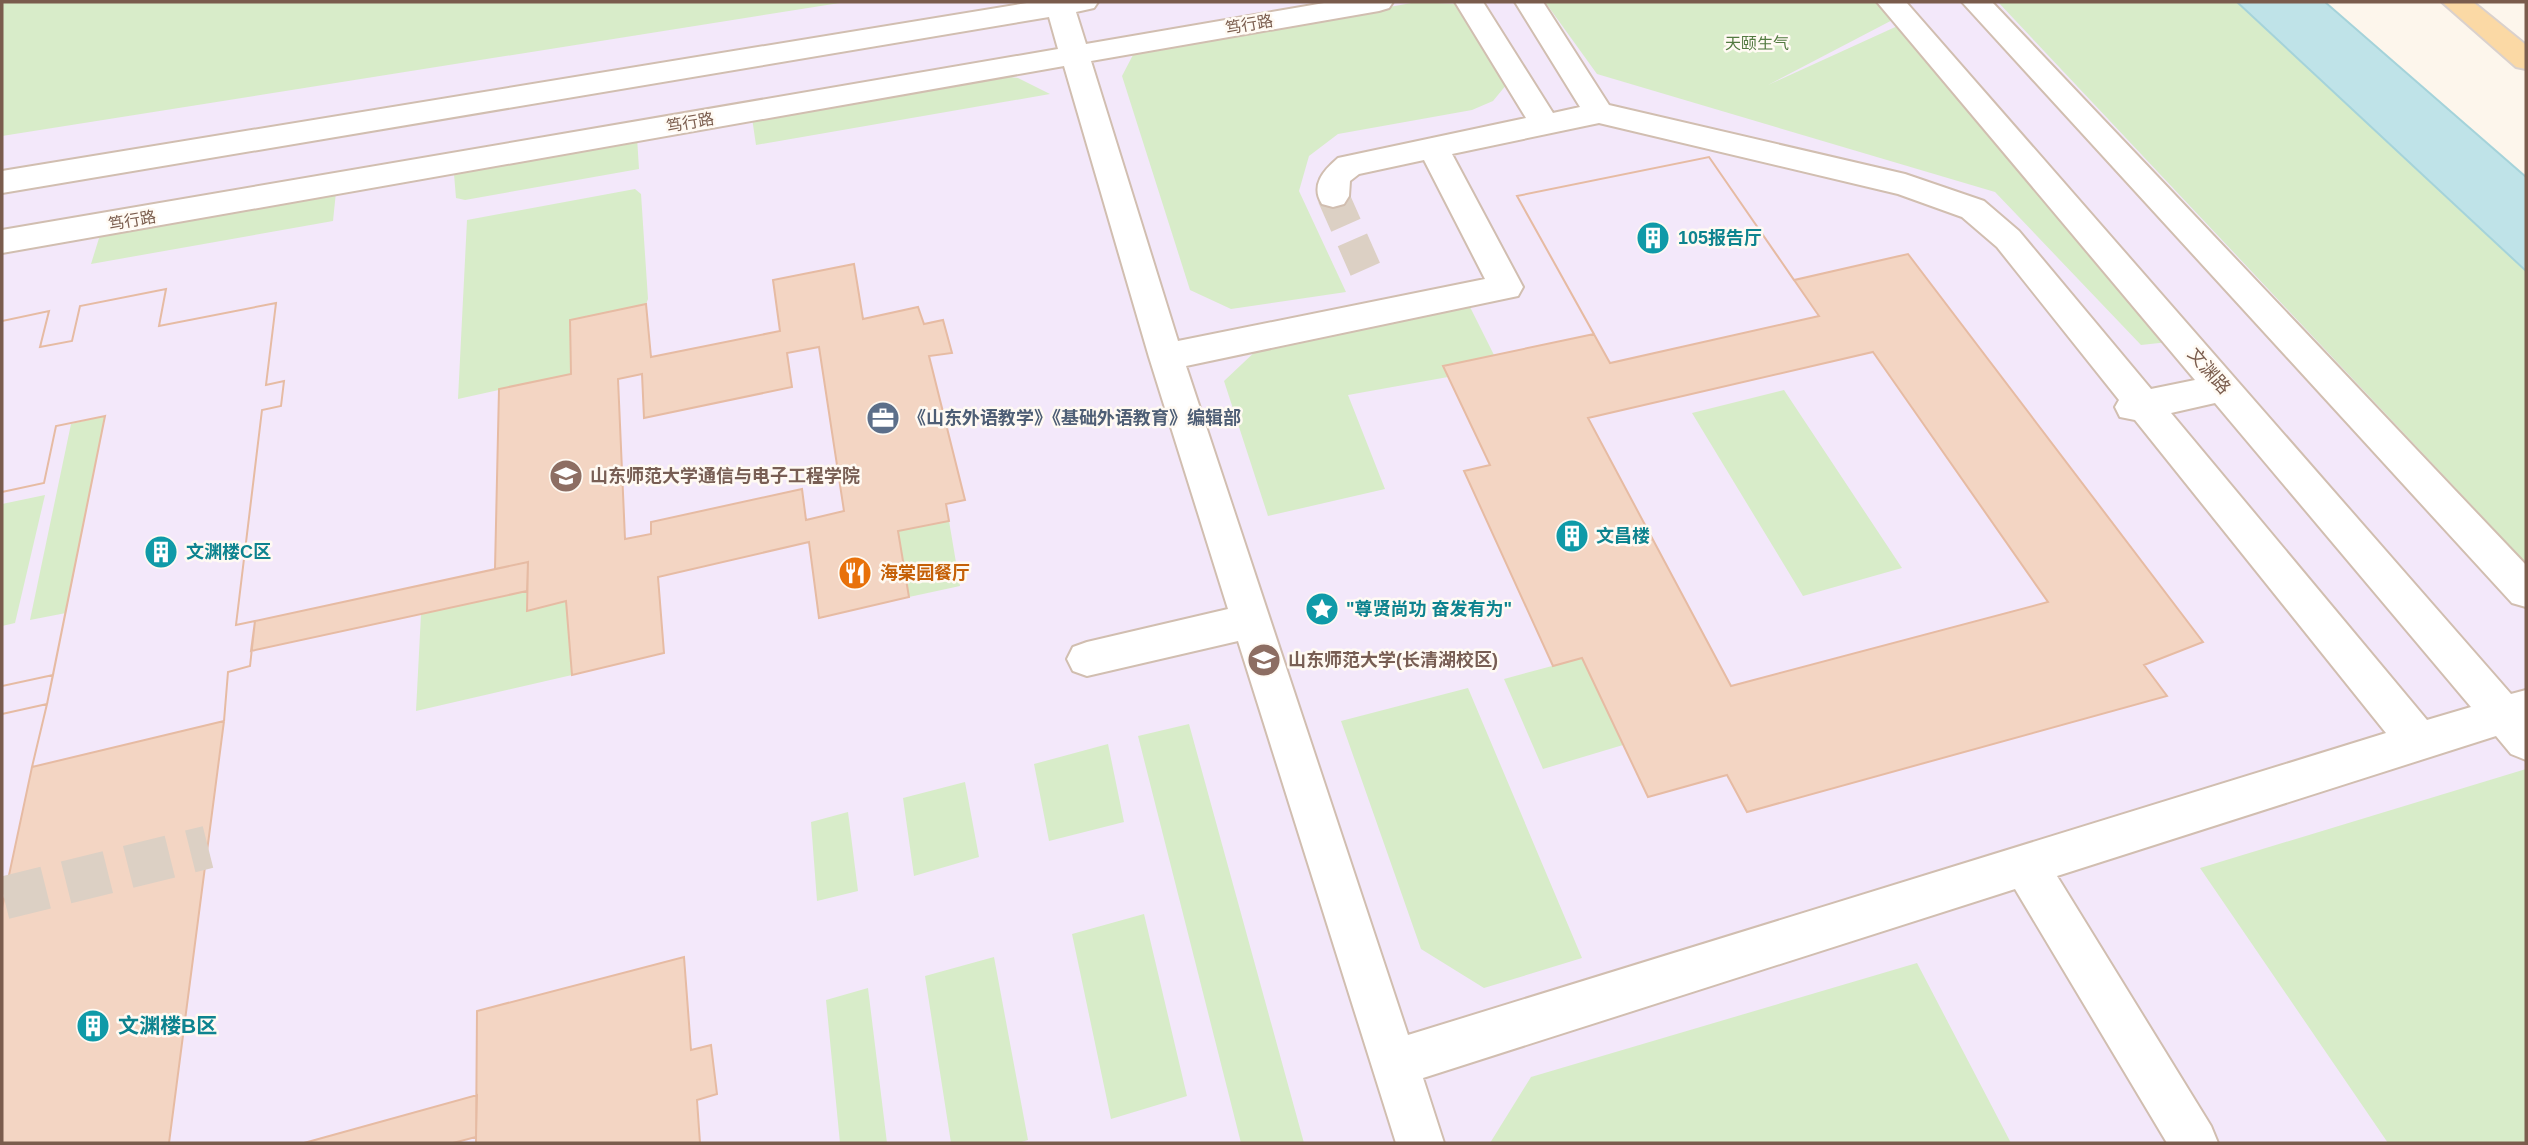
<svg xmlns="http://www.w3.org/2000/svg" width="2528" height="1145" font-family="Arial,'Noto Sans SC',sans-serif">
  <rect width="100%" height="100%" fill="#fdf6ec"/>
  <path fill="#f3e8fa" d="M 2,2 L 2325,2 L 2526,177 L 2526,1143 L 2,1143 Z"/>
  <path fill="#d8ecc9" d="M 2,2 L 846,2 L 2,136 Z
    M 1417,2 L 1457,4 L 1507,84 L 1493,101 L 1472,110 L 1338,134 L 1309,156 L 1299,191 L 1346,292 L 1231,309 L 1190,290 L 1122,76 L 1134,53 Z
    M 1545,2 L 1880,2 L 1902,15 L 1768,85 L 1915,18 L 2178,341 L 2141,345 L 1995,192 L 1597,74 Z
    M 1998,2 L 2237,2 L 2526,271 L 2526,563 Z
    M 1002,76 L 1018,78 L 1050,94 L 756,145 L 752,118 Z
    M 637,137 L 639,169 L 465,200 L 456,198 L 454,174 L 461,169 Z
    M 635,189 L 641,194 L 648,299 L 646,304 L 570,320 L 571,374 L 458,399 L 467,220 Z
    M 336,192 L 333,221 L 91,264 L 100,235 Z
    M 1468,303 L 1494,355 L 1443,366 L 1448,377 L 1348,395 L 1385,489 L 1268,516 L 1224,381 L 1260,347 Z
    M 1784,390 L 1902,568 L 1803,596 L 1692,413 Z
    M 105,416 L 66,613 L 30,620 L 71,424 Z
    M 45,495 L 15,623 L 2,626 L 2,504 Z
    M 949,521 L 960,586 L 909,597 L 898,531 Z
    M 527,591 L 527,611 L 566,601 L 572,675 L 416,711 L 421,614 Z
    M 1582,658 L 1623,745 L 1543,769 L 1504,679 Z
    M 1468,688 L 1582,958 L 1484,988 L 1421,949 L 1341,721 Z
    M 1189,724 L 1304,1143 L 1241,1143 L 1138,736 Z
    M 1108,744 L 1124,822 L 1049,841 L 1034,764 Z
    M 2526,769 L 2526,1143 L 2388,1143 L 2200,868 Z
    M 965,782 L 979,857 L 914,876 L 903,798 Z
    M 848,812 L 858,891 L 817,901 L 811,822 Z
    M 1144,914 L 1187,1096 L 1111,1119 L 1072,934 Z
    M 994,957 L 1028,1140 L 1018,1143 L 951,1143 L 925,976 Z
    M 1917,963 L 2011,1143 L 1490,1143 L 1531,1077 Z
    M 868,988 L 887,1143 L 840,1143 L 826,1000 Z"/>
  <path fill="#bfe3e8" stroke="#a5d3da" stroke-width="2" d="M 2237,2 L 2325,2 L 2526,177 L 2526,271 Z"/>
  <path fill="#f3d5c3" stroke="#e6bba3" stroke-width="2" fill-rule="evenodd" d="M 1709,157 L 1794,280 L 1908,254 L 2203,642 L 2144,665 L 2167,696 L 1747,812 L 1727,775 L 1648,797 L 1582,658 L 1553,666 L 1464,471 L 1490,465 L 1443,366 L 1594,334 L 1517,196 ZM 1873,352 L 2048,602 L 1731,686 L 1588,418 Z
    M 1709,157 L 1819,316 L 1610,363 L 1517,196 Z
    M 854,264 L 863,319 L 918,307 L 924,324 L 943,320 L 952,353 L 929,356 L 965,500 L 946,504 L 949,521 L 898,531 L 909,597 L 819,618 L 809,542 L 658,577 L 664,653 L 572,675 L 566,601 L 527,611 L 528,562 L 495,569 L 499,389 L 571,374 L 570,320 L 646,304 L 651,357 L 780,331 L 773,280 ZM 819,347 L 844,511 L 806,520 L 802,489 L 651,522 L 651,534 L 625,539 L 618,379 L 642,374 L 644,418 L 792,387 L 787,353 Z
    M 166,289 L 159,326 L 276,303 L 266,385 L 284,381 L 281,406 L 262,410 L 236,625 L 255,621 L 250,666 L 228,672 L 224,721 L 32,767 L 47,704 L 2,714 L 2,686 L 53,675 L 105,416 L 56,426 L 44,483 L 2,492 L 2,321 L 49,311 L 40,347 L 72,341 L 80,306 Z
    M 166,289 L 159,326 L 276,303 L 266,385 L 284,381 L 281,406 L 262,410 L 236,625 L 255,621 L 250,666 L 228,672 L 224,721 L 32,767 L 47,704 L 105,416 L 56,426 L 44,483 L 2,492 L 2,321 L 49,311 L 40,347 L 72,341 L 80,306 Z
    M 528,562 L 527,591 L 251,651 L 255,621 Z
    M 53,675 L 47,704 L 2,714 L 2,686 Z
    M 224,721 L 169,1143 L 2,1143 L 2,908 L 32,767 Z
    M 684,957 L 691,1050 L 711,1045 L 717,1094 L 697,1100 L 700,1143 L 476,1143 L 477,1011 Z
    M 477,1095 L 476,1137 L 453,1143 L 304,1143 Z"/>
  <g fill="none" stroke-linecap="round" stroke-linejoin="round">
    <path stroke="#dcd0c4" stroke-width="32" stroke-dasharray="32 16" stroke-linecap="butt" d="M 1333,196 L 1367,273"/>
    <path stroke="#dcd0c4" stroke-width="43" stroke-dasharray="43 21" stroke-linecap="butt" d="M 4,898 L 208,847"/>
    <defs>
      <path id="minor" d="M 1033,2 L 1098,2 L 1094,8 L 1076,12 L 1086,44 L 1330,2 L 1393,2 L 1389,8 L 1379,11 L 1091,61 L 1178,341 L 1485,279 L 1424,160 L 1359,174 L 1350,181 L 1349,196 L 1344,204 L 1333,207 L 1322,204 C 1310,185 1324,170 1338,158 L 1526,118 L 1455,2 L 1483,2 L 1553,113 L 1580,107 L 1515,2 L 1543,2 L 1609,105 L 1905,174 L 1984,201 L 2019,231 L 2151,389 L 2195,380 L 1877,2 L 1906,2 L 2511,694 L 2526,690 L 2526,760 L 2511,754 L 2496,736 L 2057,876 L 2211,1126 L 2218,1143 L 2167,1143 L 2015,889 L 1423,1078 L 1444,1143 L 1396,1143 L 1238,641 L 1087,676 L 1073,671 L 1067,659 L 1073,647 L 1087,642 L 1228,609 L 1149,357 L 1064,66 L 2,253 L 2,230 L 1058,49 L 1049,17 L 2,193 L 2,171 ZM 1599,123 L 1898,194 L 1962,217 L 1997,247 L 2119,400 L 2115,407 L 2120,417 L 2135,420 L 2386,733 L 1408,1035 L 1186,366 L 1518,296 L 1523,287 L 1452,154 ZM 2215,403 L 2471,707 L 2427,720 L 2171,413 Z
        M 1962,2 L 1992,2 L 2526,565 L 2526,607 L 2512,603 Z"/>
      <path id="major" d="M 2442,2 L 2473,2 L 2526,45 L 2526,69 L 2516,67 Z"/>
    </defs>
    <use href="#minor" stroke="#d1beb0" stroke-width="4"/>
    <use href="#major" stroke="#dad1cd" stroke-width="4"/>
    <use href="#minor" fill="#fff" fill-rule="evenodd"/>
    <use href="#major" fill="#fbd9a5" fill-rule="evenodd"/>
  </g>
  <defs>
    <symbol id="building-disc" viewBox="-11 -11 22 22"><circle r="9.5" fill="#0f9aa8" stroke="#fffaf3"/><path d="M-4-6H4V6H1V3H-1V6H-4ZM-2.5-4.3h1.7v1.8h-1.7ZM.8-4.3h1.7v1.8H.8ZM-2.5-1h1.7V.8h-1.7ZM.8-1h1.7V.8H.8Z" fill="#fff"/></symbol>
    <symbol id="office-disc" viewBox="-11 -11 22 22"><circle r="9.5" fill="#5c6f8a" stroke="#fffaf3"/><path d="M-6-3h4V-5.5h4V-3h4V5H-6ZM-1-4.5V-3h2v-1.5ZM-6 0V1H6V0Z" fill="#fff"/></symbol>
    <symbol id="university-disc" viewBox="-11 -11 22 22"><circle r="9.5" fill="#8d6e63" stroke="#fffaf3"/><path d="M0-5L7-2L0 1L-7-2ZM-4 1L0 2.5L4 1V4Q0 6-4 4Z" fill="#fff"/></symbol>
    <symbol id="restaurant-disc" viewBox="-11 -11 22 22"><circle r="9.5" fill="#e8710a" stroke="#fffaf3"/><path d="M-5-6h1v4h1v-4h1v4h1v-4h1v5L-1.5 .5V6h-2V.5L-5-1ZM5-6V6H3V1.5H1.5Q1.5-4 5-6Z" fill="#fff"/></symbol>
    <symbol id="sight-disc" viewBox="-11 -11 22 22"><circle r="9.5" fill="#0f9aa8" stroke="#fffaf3"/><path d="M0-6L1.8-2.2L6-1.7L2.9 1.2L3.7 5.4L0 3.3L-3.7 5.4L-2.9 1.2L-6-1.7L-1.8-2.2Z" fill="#fff"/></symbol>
  </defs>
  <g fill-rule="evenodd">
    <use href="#building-disc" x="1634" y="219" width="38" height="38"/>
    <use href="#office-disc" x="864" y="399" width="38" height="38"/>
    <use href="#university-disc" x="547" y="457" width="38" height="38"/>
    <use href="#building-disc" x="1553" y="517" width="38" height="38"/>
    <use href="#building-disc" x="142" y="533" width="38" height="38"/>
    <use href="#restaurant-disc" x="836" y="554" width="38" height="38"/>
    <use href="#sight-disc" x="1303" y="590" width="38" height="38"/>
    <use href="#university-disc" x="1245" y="641" width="38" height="38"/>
    <use href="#building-disc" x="74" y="1007" width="38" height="38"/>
  </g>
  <g text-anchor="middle" stroke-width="5" stroke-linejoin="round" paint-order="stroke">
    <g font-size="16" fill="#7a5c4d" stroke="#fffaf3">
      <text transform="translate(1249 24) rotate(-10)" y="6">笃行路</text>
      <text transform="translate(690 122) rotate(-10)" y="6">笃行路</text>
      <text transform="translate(132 220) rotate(-10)" y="6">笃行路</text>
    </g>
    <g font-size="16" fill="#537a41" stroke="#fffaf3">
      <text x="1757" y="49">天颐生气</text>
    </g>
    <g font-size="18" font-weight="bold" fill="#0d838f" stroke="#fffaf3" text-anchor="start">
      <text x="1678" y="244">105报告厅</text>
      <text x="1596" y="542">文昌楼</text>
      <text x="186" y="558">文渊楼C区</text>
      <text x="1346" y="615">"尊贤尚功 奋发有为"</text>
    </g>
    <g font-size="18" fill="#7a5c4d" stroke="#fffaf3">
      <text transform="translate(2209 371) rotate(49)" y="6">文渊路</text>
    </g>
    <g font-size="18" font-weight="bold" fill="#4e5e75" stroke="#fffaf3" text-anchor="start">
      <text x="908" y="424">《山东外语教学》《基础外语教育》编辑部</text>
    </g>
    <g font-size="18" font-weight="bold" fill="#785e54" stroke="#fffaf3" text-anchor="start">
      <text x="590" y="482">山东师范大学通信与电子工程学院</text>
      <text x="1288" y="666">山东师范大学(长清湖校区)</text>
    </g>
    <g font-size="18" font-weight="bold" fill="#c56008" stroke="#fffaf3" text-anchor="start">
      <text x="880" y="579">海棠园餐厅</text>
    </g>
    <g font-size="21" font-weight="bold" fill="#0d838f" stroke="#fffaf3" text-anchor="start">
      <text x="118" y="1033">文渊楼B区</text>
    </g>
  </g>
  <rect width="2528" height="1145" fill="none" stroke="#7a5c4d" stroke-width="7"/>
</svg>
